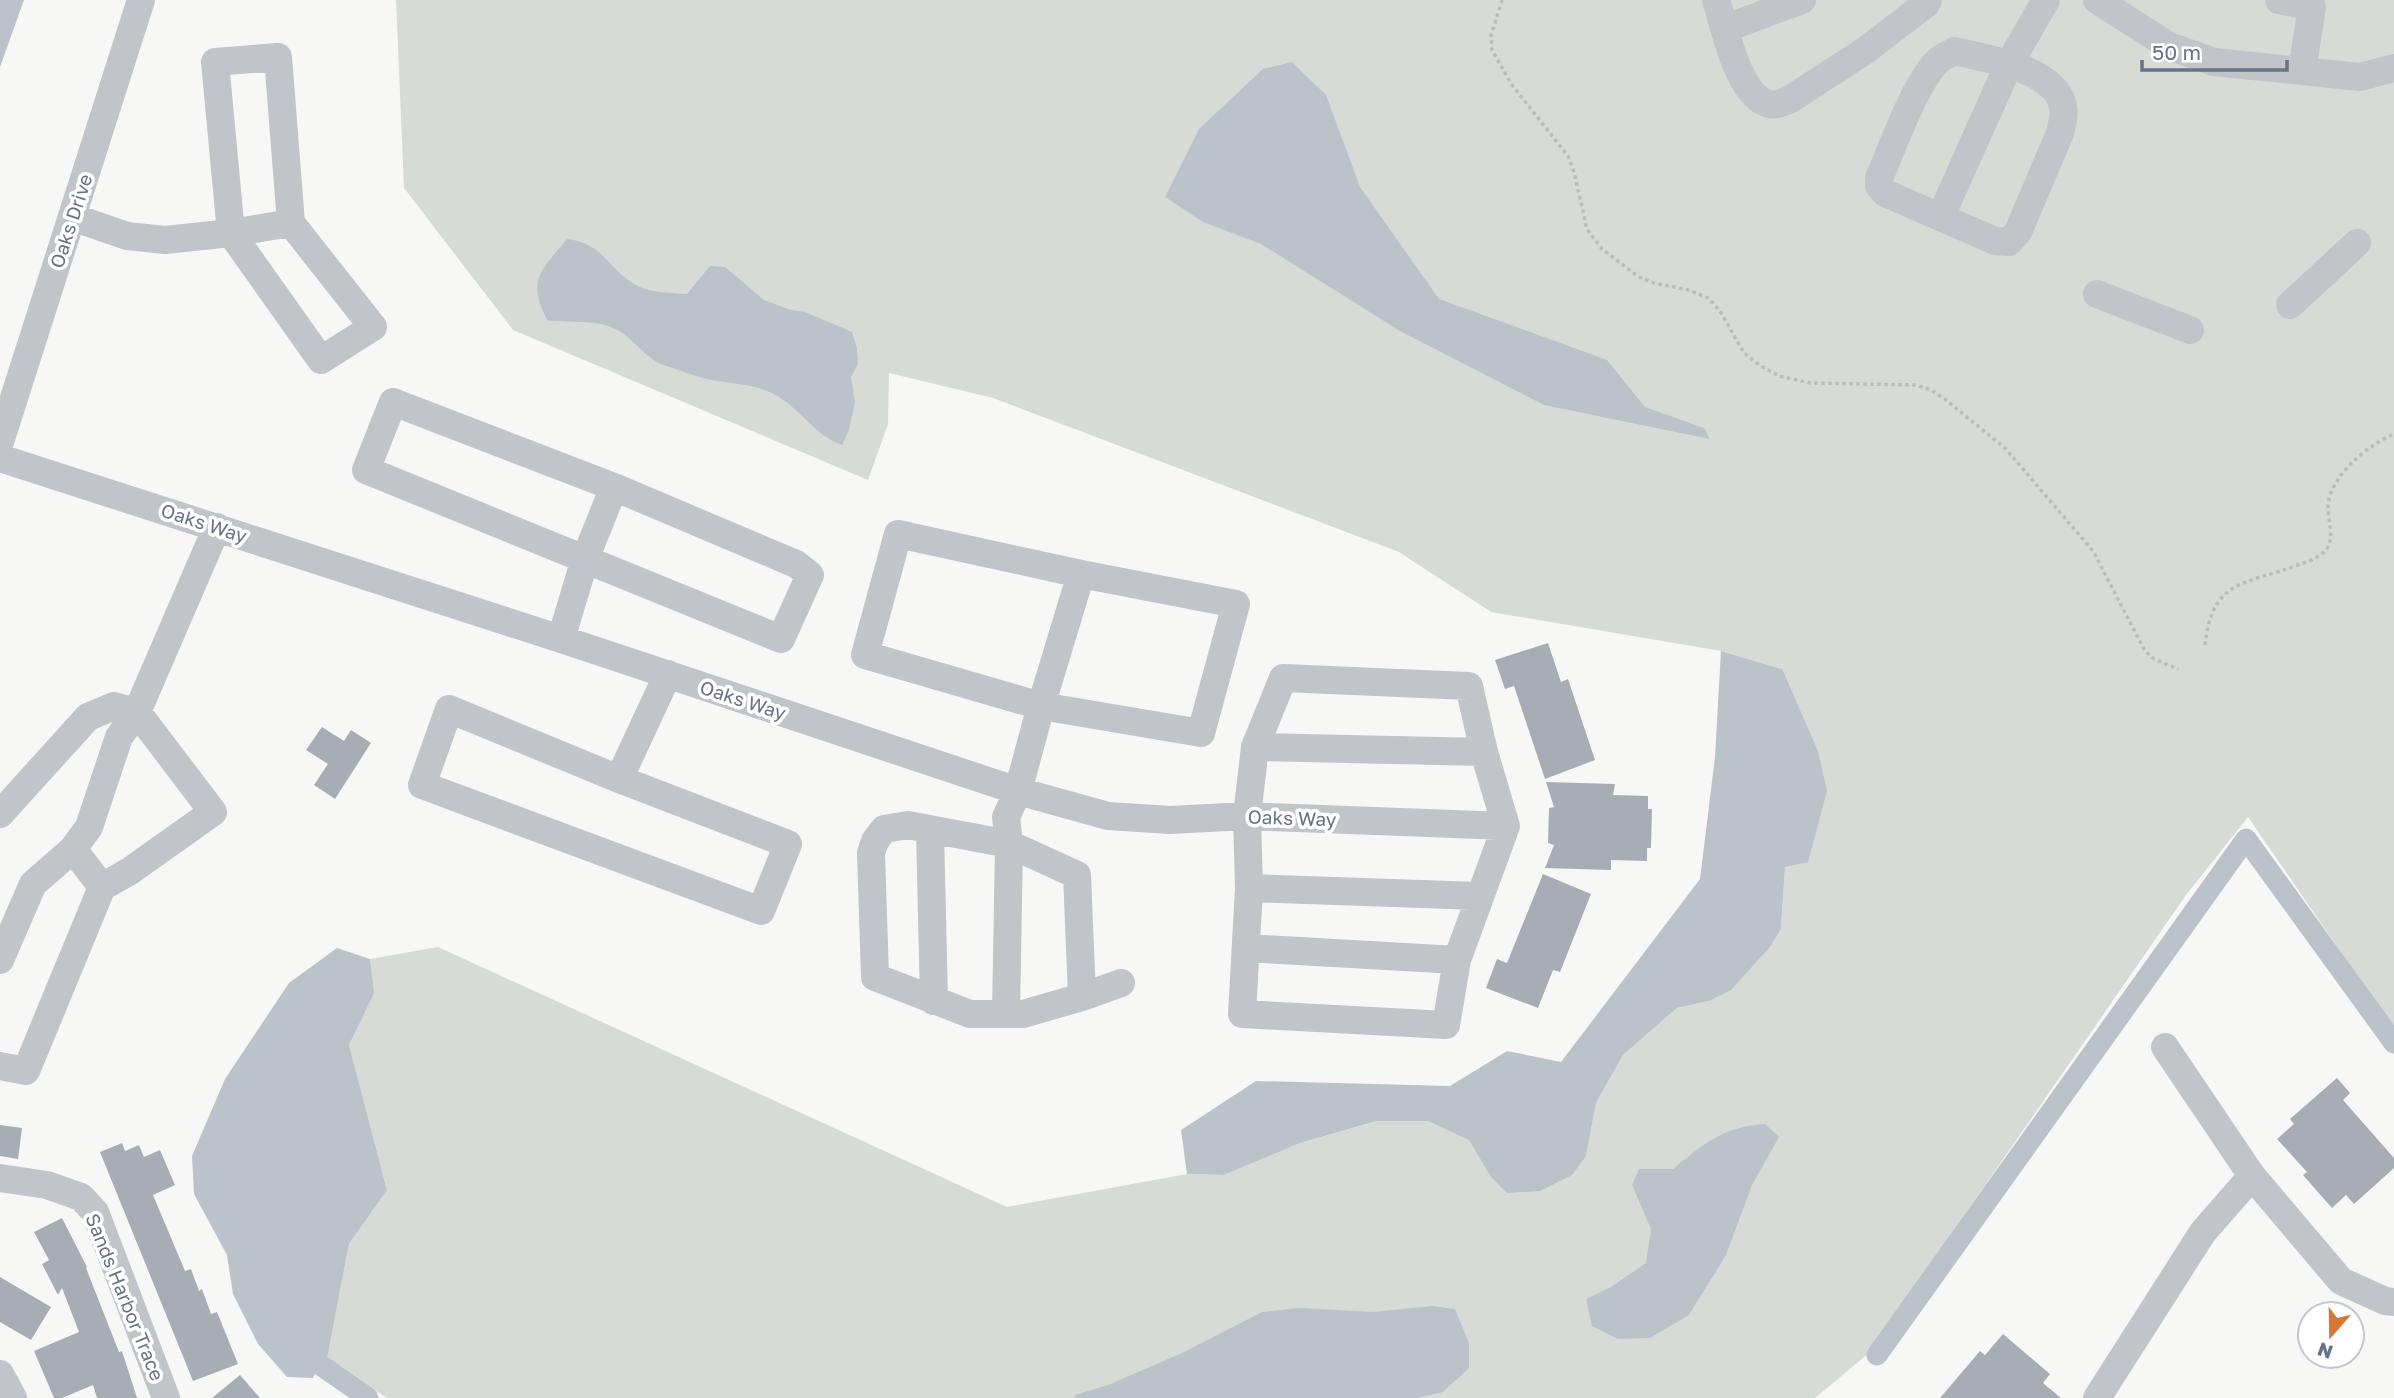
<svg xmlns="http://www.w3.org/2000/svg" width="2394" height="1398" font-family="'Golos Text',sans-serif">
  <rect width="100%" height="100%" fill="#f7f8f5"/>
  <path fill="#d6dcd5" d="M 396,0 L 2394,0 L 2394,1029 L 2248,817 L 2186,895 L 1869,1353 L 1815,1398 L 387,1398 L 327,1359 L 349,1244 L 387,1190 L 349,1045 L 373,993 L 370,959 L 438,947 L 1007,1207 L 1187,1174 L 1224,1175 L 1300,1143 L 1378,1121 L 1428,1121 L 1469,1139 L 1491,1177 L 1586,1156 L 1596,1103 L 1623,1055 L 1677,1008 L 1709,1001 L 1781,929 L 1785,867 L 1782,669 L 1721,651 L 1491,612 L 1399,552 L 993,398 L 889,373 L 888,424 L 868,480 L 513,330 L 404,188 Z"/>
  <path fill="#bbc2c9" d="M 0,0 L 24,0 L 0,67 Z
    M 1292,62 L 1326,95 L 1360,187 L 1439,299 L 1607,360 L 1645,407 L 1704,428 L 1710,439 L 1544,405 L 1400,331 L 1261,244 L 1203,222 L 1165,197 L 1199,129 L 1263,69 Z
    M 567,239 C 605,244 605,266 634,284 C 648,293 671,293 687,294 L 710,266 L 725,267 L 764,300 L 791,310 L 805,312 L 852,332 L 857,348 L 858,364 L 851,377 L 855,402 L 849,430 L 842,445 C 814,435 800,408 774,394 C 753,383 729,384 707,379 C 693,376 680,370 666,366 C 647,360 636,341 619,331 C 598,318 571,324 547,320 C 526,278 542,270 567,239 Z
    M 1721,651 L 1782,669 L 1818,751 L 1827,791 L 1808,862 L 1785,867 L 1781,929 L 1769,948 L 1731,990 L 1709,1001 L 1677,1008 L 1623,1055 L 1596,1103 L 1586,1156 L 1572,1175 L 1540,1191 L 1507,1193 L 1491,1177 L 1469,1140 L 1428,1121 L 1377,1121 L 1300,1143 L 1224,1175 L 1187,1174 L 1181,1130 L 1256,1081 L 1450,1086 L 1507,1051 L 1561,1062 L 1700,879 L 1715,757 Z
    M 337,948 L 370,959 L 374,993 L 349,1045 L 387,1190 L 349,1244 L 327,1359 L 319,1364 L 313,1378 L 287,1377 L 258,1344 L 233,1294 L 227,1255 L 194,1194 L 192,1156 L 225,1079 L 289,983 Z
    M 1765,1124 L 1779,1137 L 1752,1185 L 1726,1255 L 1689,1315 L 1650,1338 L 1618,1339 L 1592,1326 L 1586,1299 L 1611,1287 L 1646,1263 L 1651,1229 L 1632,1185 L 1639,1169 L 1673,1169 C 1705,1143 1722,1127 1765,1124 Z
    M 1433,1306 L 1455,1309 L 1469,1343 L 1469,1368 L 1443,1392 L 1418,1398 L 1075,1398 L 1075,1395 L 1108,1385 L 1182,1353 L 1262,1312 L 1299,1308 L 1372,1312 Z"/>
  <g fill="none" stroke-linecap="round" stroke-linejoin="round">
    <path stroke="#bbc2c9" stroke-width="21" d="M 1877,1355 L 2246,839 L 2394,1043
      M 319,1364 L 368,1398"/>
  </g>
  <path fill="#a8adb5" d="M 1548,643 L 1561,682 L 1568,679 L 1595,760 L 1545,779 L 1514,686 L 1505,689 L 1495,660 Z
    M 322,727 L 344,741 L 351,730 L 371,743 L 335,799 L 314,785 L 328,764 L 306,750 Z
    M 1546,782 L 1615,784 L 1613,795 L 1648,796 L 1648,809 L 1652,809 L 1651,848 L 1647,848 L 1647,861 L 1611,860 L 1611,870 L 1545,868 L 1554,845 L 1548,843 L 1549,808 L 1554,807 Z
    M 1543,874 L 1591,894 L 1560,972 L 1553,970 L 1538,1008 L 1486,988 L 1497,959 L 1507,963 Z
    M 2337,1078 L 2350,1093 L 2343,1100 L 2394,1158 L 2394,1168 L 2354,1204 L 2346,1195 L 2332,1208 L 2303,1175 L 2307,1172 L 2277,1139 L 2294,1124 L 2290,1119 Z
    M 0,1125 L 22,1128 L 18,1159 L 0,1156 Z
    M 122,1143 L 125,1151 L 139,1145 L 144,1157 L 160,1150 L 175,1185 L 153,1195 L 185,1271 L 191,1269 L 199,1291 L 202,1289 L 211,1314 L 217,1312 L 238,1364 L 193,1381 L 100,1152 Z
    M 62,1218 L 87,1267 L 86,1268 L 119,1352 L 122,1351 L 137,1398 L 97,1398 L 93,1385 L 62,1398 L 54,1398 L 34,1351 L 79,1332 L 62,1288 L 58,1295 L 42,1264 L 49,1260 L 34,1232 Z
    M 0,1277 L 51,1307 L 31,1340 L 0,1322 Z
    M 2003,1334 L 2050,1374 L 2043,1383 L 2061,1398 L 1940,1398 L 1980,1351 L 1985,1355 Z
    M 240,1375 L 260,1398 L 212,1398 Z"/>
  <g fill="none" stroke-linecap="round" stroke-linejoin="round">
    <path stroke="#b9bbbe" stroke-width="3.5" stroke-dasharray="3.5 3.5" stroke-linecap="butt" d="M 1502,0 L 1491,36 L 1492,50 L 1512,85 L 1568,156 L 1574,172 L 1587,229 L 1602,249 L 1639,277 L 1654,283 L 1689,290 L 1708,298 L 1720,311 L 1744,353 L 1761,366 L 1779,376 L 1810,383 L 1916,385 L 1931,390 L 1946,400 L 2005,448 L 2093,551 L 2145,651 L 2154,659 L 2178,669
      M 2205,645 C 2212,579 2244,585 2298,565 C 2307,562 2319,558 2326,550 C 2335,539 2328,520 2328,507 C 2329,476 2368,445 2394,434"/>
    <path stroke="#c1c4c8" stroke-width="28" d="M 1716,0 C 1725,27 1737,95 1769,104 C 1776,106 1783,102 1789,100 L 1866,50 L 1926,4 L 1928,0
      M 2097,0 L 2169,46 L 2214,62 L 2360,77 L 2394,68
      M 2279,0 L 2312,7 L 2302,71
      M 1726,28 L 1802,0
      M 1955,51 C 1986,59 2055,68 2063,106 C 2065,115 2062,124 2060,133 L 2018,232 L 2009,242 L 1995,241 L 1885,193 L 1879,186 L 1879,178 C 1893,147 1915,81 1940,59 C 1944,56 1950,54 1955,51 Z
      M 1941,216 L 2009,64 L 2046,0
      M 72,217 L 127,236 L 165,240 L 231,233 L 321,360 L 373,327 L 291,223 L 278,57 L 215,62 L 231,233 L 291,223
      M 2097,294 L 2190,330
      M 2290,305 L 2357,243
      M 393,402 L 614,487 L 796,564 L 810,575 L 781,639 L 366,470 Z
      M 0,442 L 141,0
      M 0,458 L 561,639 L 1018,791 L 1108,816 L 1170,820 L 1247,816 L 1506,826
      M 898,534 L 1081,574 L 1236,604 L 1201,733 L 1041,706 L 865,655 Z
      M 561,639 L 585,559 L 614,487
      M 1283,678 L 1469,686 L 1484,752 L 1506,826 L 1457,960 L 1446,1025 L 1242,1014 L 1249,888 L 1247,816 L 1255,747 Z
      M 1255,747 L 1484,752
      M 619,779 L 788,844 L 761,911 L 422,785 L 449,709 L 619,779 L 668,674
      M 0,814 L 88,717 L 114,706 L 137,712 L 213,812 L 130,871 L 102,887 L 26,1071 L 0,1066
      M 930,831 L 934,1001
      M 73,849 L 102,887
      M 1249,888 L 1479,896
      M 1246,948 L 1457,960
      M 0,960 L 33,884 L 73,849 L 89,827 L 119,737 L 137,712 L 217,527
      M 1082,997 L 1077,875 L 1009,844 L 908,825 L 884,829 L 875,841 L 871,853 L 875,977 L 970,1014 L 1023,1014 L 1082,997 L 1121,983
      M 1006,1014 L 1009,844 L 1006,817 L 1018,791 L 1041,706 L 1081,574
      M 2165,1047 L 2252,1176 L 2341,1281 L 2385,1301 L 2394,1302
      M 0,1178 L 47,1185 L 81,1197 L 95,1212 L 166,1398
      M 0,1374 L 13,1398
      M 2097,1398 L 2203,1232 L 2252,1176"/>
  </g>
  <g text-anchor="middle" stroke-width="7" stroke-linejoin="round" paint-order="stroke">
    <g font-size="19" fill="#697384" stroke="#fff">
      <text transform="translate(71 221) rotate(-72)" y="7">Oaks Drive</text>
      <text transform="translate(204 523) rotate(18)" y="7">Oaks Way</text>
      <text transform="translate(743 700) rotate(18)" y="7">Oaks Way</text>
      <text transform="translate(1292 818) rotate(2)" y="7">Oaks Way</text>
      <text transform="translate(125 1297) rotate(68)" y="7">Sands Harbor Trace</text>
    </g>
  </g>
  <g transform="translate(2331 1335) rotate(200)"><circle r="33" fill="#ffffff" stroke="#c3c7ce" stroke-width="2"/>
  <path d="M0-5L12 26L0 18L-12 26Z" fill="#d77736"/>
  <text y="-10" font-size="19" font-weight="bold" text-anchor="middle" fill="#697384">N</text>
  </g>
  <path d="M2142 60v10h145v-10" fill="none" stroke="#697384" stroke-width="3.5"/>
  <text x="2152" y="60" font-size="21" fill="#697384" stroke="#ffffff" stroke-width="5" paint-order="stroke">50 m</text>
</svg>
